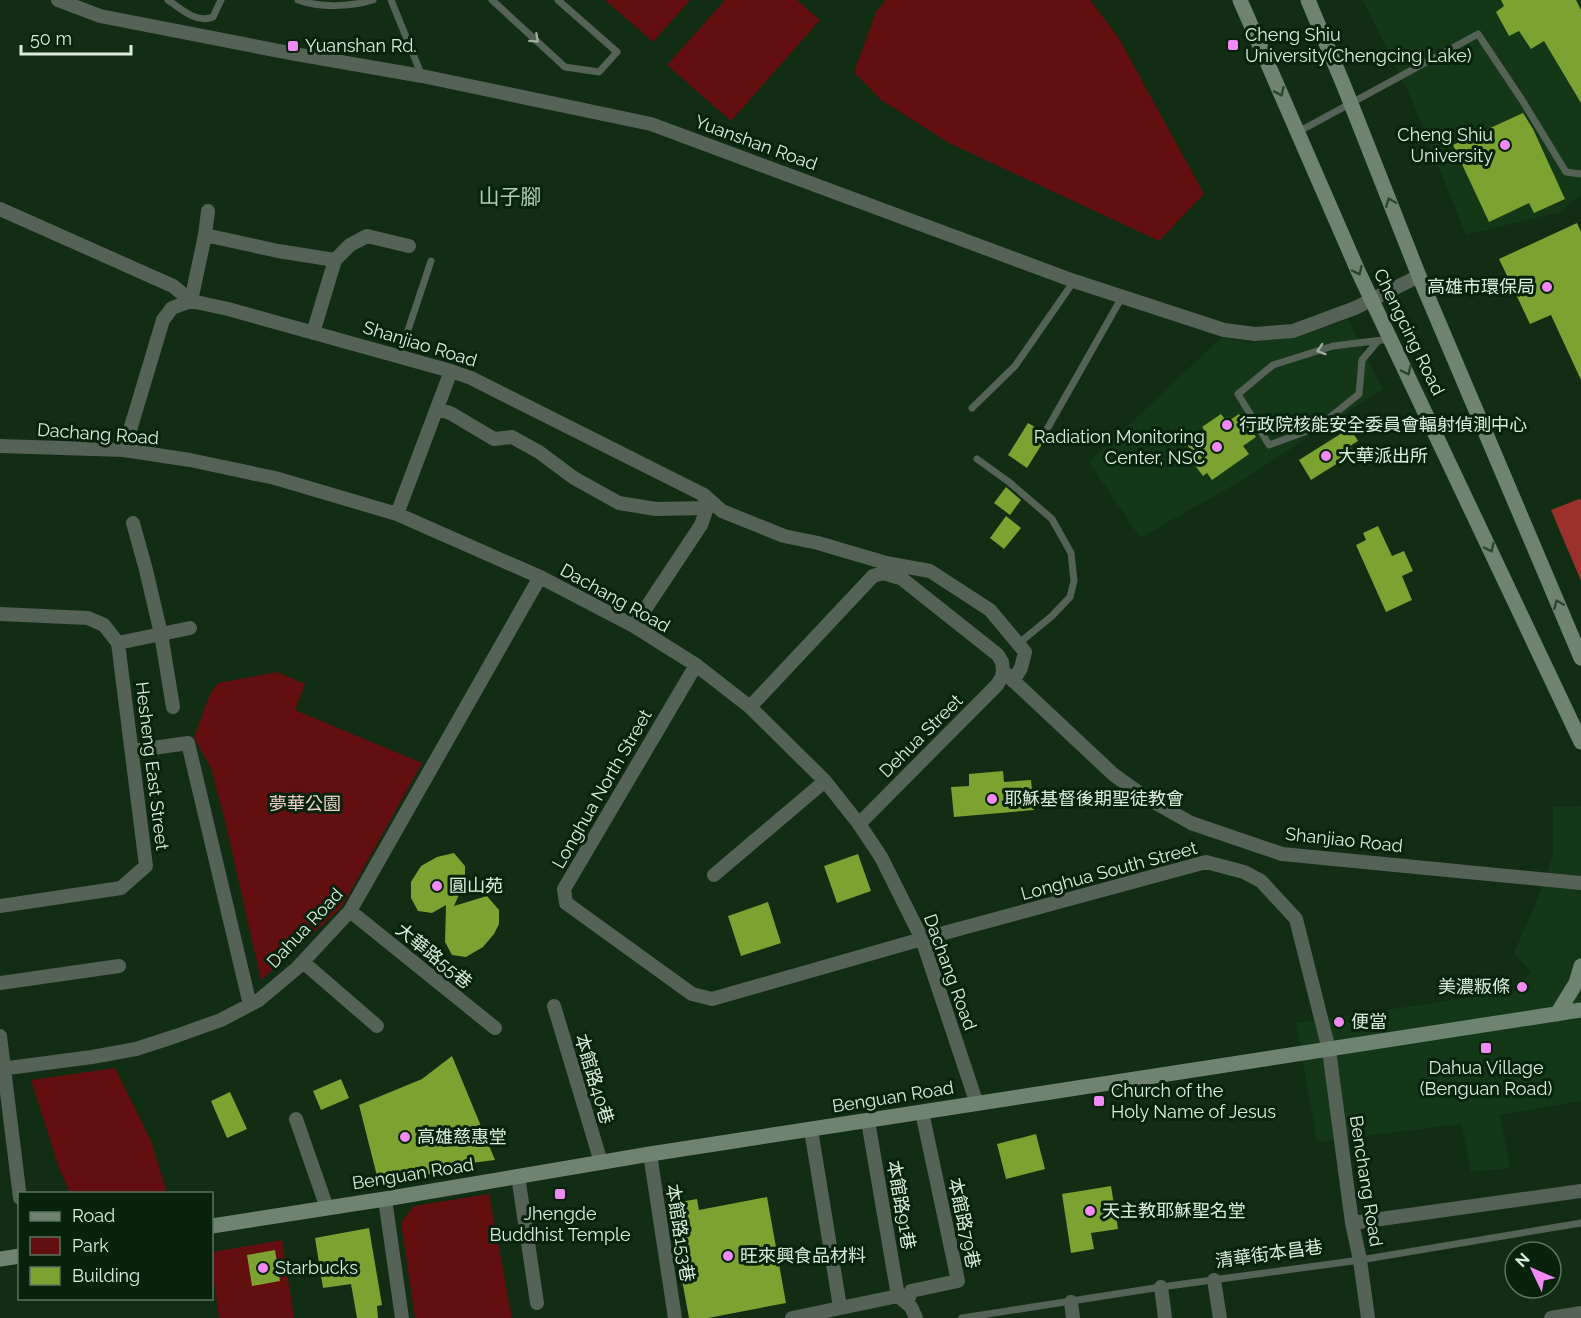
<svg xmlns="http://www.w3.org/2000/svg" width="1581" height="1318" font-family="Raleway,'Noto Sans TC',sans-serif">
  <rect width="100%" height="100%" fill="#112d14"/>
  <path fill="#143718" d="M 1363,0 L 1581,0 L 1581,195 L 1560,212 L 1466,235 L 1410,96 Z
    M 1348,319 L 1383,389 L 1241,481 L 1140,538 L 1089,462 L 1222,337 L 1250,343 L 1295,337 Z
    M 1581,806 L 1581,1101 L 1500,1115 L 1510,1168 L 1471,1172 L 1461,1124 L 1317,1142 L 1296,1023 L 1515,991 L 1531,971 L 1514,953 L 1542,888 L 1553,855 L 1553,807 Z"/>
  <path fill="#630e0f" d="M 605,0 L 690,0 L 653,42 Z
    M 725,0 L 797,0 L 820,20 L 731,121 L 667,65 Z
    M 886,0 L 1090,0 L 1118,37 L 1204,194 L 1159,241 L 949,143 L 881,100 L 854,72 L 876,12 Z
    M 277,672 L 305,684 L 295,710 L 422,763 L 341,908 L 261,980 L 225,821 L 211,768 L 194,738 L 209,696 L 218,683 Z
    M 115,1068 L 151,1141 L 167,1193 L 70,1193 L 59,1168 L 31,1080 Z
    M 489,1194 L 512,1318 L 415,1318 L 401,1222 L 414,1206 Z
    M 282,1240 L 294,1318 L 219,1318 L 212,1268 L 212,1252 Z"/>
  <path fill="#9c302c" d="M 1579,499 L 1581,500 L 1581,581 L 1551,510 Z"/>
  <path fill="#7ca232" d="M 1501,0 L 1576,0 L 1581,10 L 1581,103 L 1544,41 L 1531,49 L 1519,31 L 1509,36 L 1496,12 L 1504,6 Z
    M 1523,113 L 1533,129 L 1565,199 L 1534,213 L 1529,203 L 1489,222 L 1453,145 Z
    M 1577,223 L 1581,232 L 1581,380 L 1551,315 L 1530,324 L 1499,259 Z
    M 1221,414 L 1227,422 L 1239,414 L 1256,437 L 1243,446 L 1249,454 L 1212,480 L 1207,473 L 1203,476 L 1185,452 L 1190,449 L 1186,442 L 1204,429 L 1202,427 Z
    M 1028,423 L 1040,430 L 1036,439 L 1039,443 L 1042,444 L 1027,468 L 1008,455 Z
    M 1350,428 L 1358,441 L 1350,446 L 1354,453 L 1311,480 L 1299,460 Z
    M 1006,487 L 1021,500 L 1010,515 L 994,503 Z
    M 1006,516 L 1021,528 L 1004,549 L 990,538 Z
    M 1378,526 L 1392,556 L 1404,551 L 1413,571 L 1402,576 L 1412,600 L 1386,612 L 1356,545 L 1366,540 L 1363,533 Z
    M 1003,771 L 1004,782 L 1031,780 L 1034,810 L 954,817 L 951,787 L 969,786 L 969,774 Z
    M 454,853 L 465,866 L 465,881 L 454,906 L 487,896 L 499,910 L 499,924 L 494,934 L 483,947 L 466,957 L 452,955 L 445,942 L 446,905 L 432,913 L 418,911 L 411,898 L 411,882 L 421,866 L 437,857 Z
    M 858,854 L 871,891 L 837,903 L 824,866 Z
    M 768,902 L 781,943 L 741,956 L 728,916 Z
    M 452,1056 L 495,1160 L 455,1165 L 457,1169 L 379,1184 L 359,1105 L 422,1079 Z
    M 341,1079 L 349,1098 L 321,1110 L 313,1091 Z
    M 230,1092 L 247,1129 L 227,1138 L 211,1101 Z
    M 1036,1134 L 1045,1169 L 1006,1179 L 997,1144 Z
    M 1111,1186 L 1118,1229 L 1091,1233 L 1094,1249 L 1071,1253 L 1062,1194 Z
    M 767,1197 L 786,1303 L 708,1318 L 689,1318 L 668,1204 L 697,1199 L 699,1210 Z
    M 369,1228 L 382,1305 L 377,1306 L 378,1318 L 357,1318 L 351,1284 L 323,1288 L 315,1238 Z
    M 275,1250 L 280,1281 L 252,1286 L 247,1255 Z"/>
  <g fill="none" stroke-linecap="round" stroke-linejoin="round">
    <path stroke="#556256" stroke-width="7" d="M 168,0 C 181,9 197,24 213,17 L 221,0
      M 298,0 C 320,8 350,7 373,0
      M 391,0 L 422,76
      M 492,0 L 565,67 L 599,72 L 617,52 L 558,0
      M 1298,132 L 1478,34 L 1522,100 L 1566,172 L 1581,174
      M 1378,341 L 1362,360 L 1359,394 L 1318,427 L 1269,445 L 1238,394 L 1273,365 L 1333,346 L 1391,339
      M 399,357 L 431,261
      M 972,408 L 1015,366 L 1074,281
      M 1042,438 L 1122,297
      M 977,459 L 1009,482 L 1052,519 L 1071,553 L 1074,581 L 1070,597 L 1052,616 L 1018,644
      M 962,1318 L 1161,1287 L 1360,1260 L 1581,1223"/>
    <path stroke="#556256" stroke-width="14" d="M 58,0 L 100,16 L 295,54 L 422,76 L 651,124 L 1074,281 L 1224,330 L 1255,334 L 1293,331 L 1355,308 L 1419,276
      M 0,209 L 173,286 L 191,301 L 228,309 L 451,371 L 471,378 L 704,495 L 722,511 L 784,536 L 818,543 L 886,563 L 901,578 L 998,655 L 1002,662 L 1003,671 L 1114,775 L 1145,797 L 1191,823 L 1282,854 L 1581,883
      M 205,235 L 278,251 L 335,260
      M 191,301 L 205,235 L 208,211
      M 313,333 L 335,260 L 350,245 L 367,236 L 409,246
      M 437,408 L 452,414 L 494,439 L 512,437 L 539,452 L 574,478 L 619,503 L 656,509 L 707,508
      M 0,446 L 124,450 L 190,460 L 275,478 L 397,514 L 540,577 L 634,626 L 696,665 L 750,707 L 825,781 L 859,824 L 881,857 L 922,939 L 977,1104
      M 124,450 L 163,320 L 172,308 L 191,301
      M 397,514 L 451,371
      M 133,523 L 146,570 L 161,634 L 173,707
      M 886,563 L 930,571 L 990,610 L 1025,652 L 1021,668 L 1013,681
      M 0,614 L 88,618 L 104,625 L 118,643 L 146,866 L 121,888 L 0,906
      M 634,626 L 701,525 L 707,508 L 705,500
      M 118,643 L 190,628
      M 696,665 L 564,889 L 566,903 L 692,994 L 712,999 L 922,939 L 1206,862 L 1244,872 L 1261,881 L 1296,919 L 1329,1050 L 1352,1223 L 1360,1260 L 1368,1318
      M 750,707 L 873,576 L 883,573 L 900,578
      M 132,751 L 188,743 L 250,1005
      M 859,824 L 997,685 L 1002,677 L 1003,671
      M 714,875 L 825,781
      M 350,911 L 495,1028
      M 303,962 L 377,1026
      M 0,983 L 119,966
      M 554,1006 L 601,1162
      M 0,1036 L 20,1198
      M 0,1069 L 92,1057 L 136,1049 L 176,1036 L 221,1020 L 259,1000 L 297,968 L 350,911 L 540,577
      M 296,1119 L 327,1208
      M 868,1121 L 898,1296
      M 811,1130 L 840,1307
      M 650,1154 L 675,1318
      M 518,1176 L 537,1303
      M 385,1199 L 402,1318
      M 1352,1223 L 1581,1191
      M 1214,1280 L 1220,1318
      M 1161,1287 L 1165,1318
      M 1071,1302 L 1073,1318
      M 907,1303 L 911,1291 L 958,1281 L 922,1112
      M 792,1318 L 898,1296 L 911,1307 L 916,1318
      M 1551,1318 L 1581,1313"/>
    <path stroke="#6f8470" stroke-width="15" d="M 1240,0 L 1358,271 L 1581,742
      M 1308,0 L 1344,86 L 1419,276 L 1581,658
      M 1557,1014 L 1576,983 L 1581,966
      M 212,1226 L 385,1199 L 650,1154 L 1581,1010
      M 0,1259 L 20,1256"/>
  </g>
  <defs><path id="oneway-chevron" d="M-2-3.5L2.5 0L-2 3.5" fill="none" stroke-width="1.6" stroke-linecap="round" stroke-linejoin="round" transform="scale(1.5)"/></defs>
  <g stroke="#9faea0">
    <use href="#oneway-chevron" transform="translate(535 39) rotate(42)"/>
    <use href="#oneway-chevron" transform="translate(1321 350) rotate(162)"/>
  </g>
  <g stroke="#2b452e">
    <use href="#oneway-chevron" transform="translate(1280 92) rotate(66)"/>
    <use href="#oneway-chevron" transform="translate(1390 202) rotate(-112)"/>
    <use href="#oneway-chevron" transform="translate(1358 271) rotate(65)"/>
    <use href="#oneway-chevron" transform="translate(1407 371) rotate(64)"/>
    <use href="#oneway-chevron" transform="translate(1490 548) rotate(65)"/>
    <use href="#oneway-chevron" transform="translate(1558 604) rotate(-113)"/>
  </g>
  <g fill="#f18af4" stroke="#07230b" stroke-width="2">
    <rect x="1227" y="39" width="12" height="12" rx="3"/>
    <rect x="287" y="40" width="12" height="12" rx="3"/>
    <circle cx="1505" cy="145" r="6"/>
    <circle cx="1547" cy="287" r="6"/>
    <circle cx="1227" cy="425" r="6"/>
    <circle cx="1217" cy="447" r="6"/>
    <circle cx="1326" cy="456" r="6"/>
    <circle cx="992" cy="799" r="6"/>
    <circle cx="437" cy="886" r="6"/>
    <circle cx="1522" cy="987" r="6"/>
    <circle cx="1339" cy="1022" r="6"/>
    <rect x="1480" y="1042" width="12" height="12" rx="3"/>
    <rect x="1093" y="1095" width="12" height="12" rx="3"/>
    <circle cx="405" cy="1137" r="6"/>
    <rect x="554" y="1188" width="12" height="12" rx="3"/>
    <circle cx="1090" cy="1211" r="6"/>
    <circle cx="728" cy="1256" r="6"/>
    <circle cx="263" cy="1268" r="6"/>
  </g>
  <g text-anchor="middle" stroke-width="6" stroke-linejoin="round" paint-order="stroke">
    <g font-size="18" fill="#dceddd" stroke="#07230b" text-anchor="start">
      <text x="1245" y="41">Cheng Shiu<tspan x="1245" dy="21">University(Chengcing Lake)</tspan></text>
      <text x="305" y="52">Yuanshan Rd.</text>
      <text x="1493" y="141" text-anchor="end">Cheng Shiu<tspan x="1493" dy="21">University</tspan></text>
      <text x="1535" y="293" text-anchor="end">高雄市環保局</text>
      <text x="1239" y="431">行政院核能安全委員會輻射偵測中心</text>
      <text x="1205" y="443" text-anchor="end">Radiation Monitoring<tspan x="1205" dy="21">Center, NSC</tspan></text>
      <text x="1338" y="462">大華派出所</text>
      <text x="1004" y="805">耶穌基督後期聖徒教會</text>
      <text x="449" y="892">圓山苑</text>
      <text x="1510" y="993" text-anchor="end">美濃粄條</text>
      <text x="1351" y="1028">便當</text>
      <text x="1486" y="1074" text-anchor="middle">Dahua Village<tspan x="1486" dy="21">(Benguan Road)</tspan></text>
      <text x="1111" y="1097">Church of the<tspan x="1111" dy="21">Holy Name of Jesus</tspan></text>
      <text x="417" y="1143">高雄慈惠堂</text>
      <text x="1102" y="1217">天主教耶穌聖名堂</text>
      <text x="560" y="1220" text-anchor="middle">Jhengde<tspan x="560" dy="21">Buddhist Temple</tspan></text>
      <text x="740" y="1262">旺來興食品材料</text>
      <text x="275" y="1274">Starbucks</text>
    </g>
    <g font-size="18" fill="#dceddd" stroke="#07230b">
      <text transform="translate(756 143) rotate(20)" y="6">Yuanshan Road</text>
      <text transform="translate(1409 332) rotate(64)" y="6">Chengcing Road</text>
      <text transform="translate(420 344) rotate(17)" y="6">Shanjiao Road</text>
      <text transform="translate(98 434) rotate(4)" y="6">Dachang Road</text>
      <text transform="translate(615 598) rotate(29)" y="6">Dachang Road</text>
      <text transform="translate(921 736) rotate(-45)" y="6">Dehua Street</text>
      <text transform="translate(152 766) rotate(83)" y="6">Hesheng East Street</text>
      <text transform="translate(602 789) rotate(-60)" y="6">Longhua North Street</text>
      <text transform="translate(1344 840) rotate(6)" y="6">Shanjiao Road</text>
      <text transform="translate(1109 871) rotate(-15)" y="6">Longhua South Street</text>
      <text transform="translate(305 928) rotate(-47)" y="6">Dahua Road</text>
      <text transform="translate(434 956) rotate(39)" y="6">大華路55巷</text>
      <text transform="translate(950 972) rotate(70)" y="6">Dachang Road</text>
      <text transform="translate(594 1079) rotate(73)" y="6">本館路40巷</text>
      <text transform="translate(893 1097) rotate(-9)" y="6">Benguan Road</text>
      <text transform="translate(413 1174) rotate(-9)" y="6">Benguan Road</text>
      <text transform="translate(1366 1181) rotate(81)" y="6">Benchang Road</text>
      <text transform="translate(901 1205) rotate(80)" y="6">本館路91巷</text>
      <text transform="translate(964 1223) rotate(78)" y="6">本館路79巷</text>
      <text transform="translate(680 1233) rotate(81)" y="6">本館路153巷</text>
      <text transform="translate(1269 1254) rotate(-8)" y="6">清華街本昌巷</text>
    </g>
    <g font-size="18" fill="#eed0cc" stroke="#07230b">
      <text x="305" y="810">夢華公園</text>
    </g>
    <g font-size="21" fill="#afd0b0" stroke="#07230b">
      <text x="510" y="204">山子腳</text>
    </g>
  </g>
  <rect x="18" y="1192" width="195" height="108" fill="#07230b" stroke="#5c745f" stroke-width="1.5"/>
  <rect x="30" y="1212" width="30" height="9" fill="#6f8470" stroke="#5c745f" stroke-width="1.5"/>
  <text x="72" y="1222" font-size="18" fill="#dceddd">Road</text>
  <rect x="30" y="1237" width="30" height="18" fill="#630e0f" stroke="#5c745f" stroke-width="1.5"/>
  <text x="72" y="1252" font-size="18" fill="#dceddd">Park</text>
  <rect x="30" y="1267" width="30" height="18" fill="#7ca232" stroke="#5c745f" stroke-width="1.5"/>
  <text x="72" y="1282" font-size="18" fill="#dceddd">Building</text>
  <g transform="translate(1533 1270) rotate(314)"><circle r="28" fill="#07230b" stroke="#5c745f" stroke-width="1.5"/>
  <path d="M0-4.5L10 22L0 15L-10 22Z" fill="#f18af4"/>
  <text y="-9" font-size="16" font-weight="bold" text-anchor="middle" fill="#dceddd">N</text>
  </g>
  <path d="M21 45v9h110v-9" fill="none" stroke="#dceddd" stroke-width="3"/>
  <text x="30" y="45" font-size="18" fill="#dceddd" stroke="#07230b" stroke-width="4.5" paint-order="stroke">50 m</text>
</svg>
